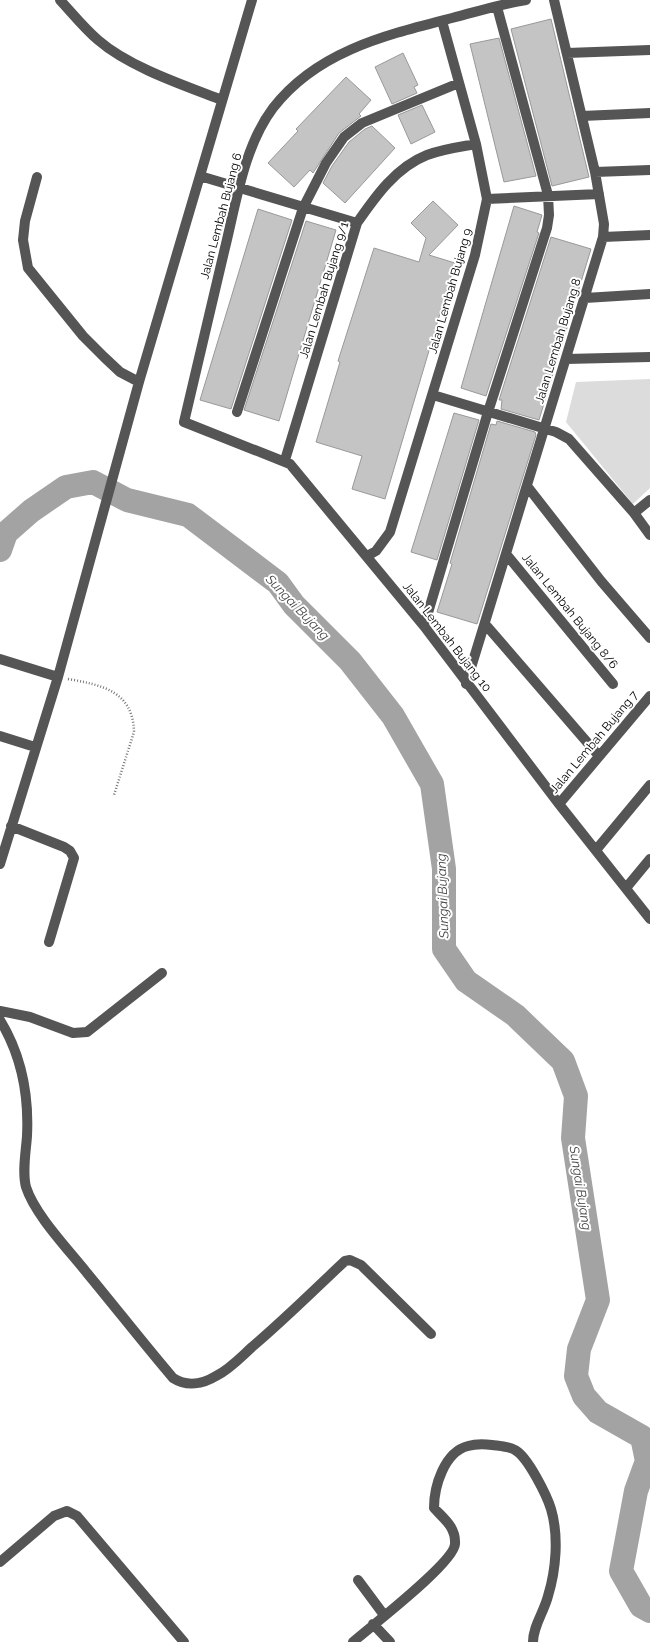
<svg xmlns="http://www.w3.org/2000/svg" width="650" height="1642" font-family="Raleway,sans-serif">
  <rect width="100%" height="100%" fill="#fff"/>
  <path fill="#dcdcdc" d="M 650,379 L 650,488 L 633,504 L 566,422 L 576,382 Z"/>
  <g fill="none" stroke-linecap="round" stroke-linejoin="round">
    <path stroke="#a3a3a3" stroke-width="24" d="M 0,550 L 6,533 L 31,511 L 66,487 L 93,482 L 127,500 L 188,515 L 278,583 L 294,605 L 350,661 L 393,716 L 432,784 L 444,869 L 444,949 L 466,981 L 515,1015 L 563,1061 L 576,1096 L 573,1138 L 598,1300 L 579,1349 L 576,1376 L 584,1396 L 598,1412 L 642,1437 L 647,1461 L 636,1491 L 621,1571 L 641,1606 L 650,1611"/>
  </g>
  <path fill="#c4c4c4" stroke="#999" d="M 551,19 L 589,177 L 552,186 L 511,29 Z
    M 499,38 L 536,176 L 504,182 L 470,44 Z
    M 403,53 L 418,85 L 414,87 L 417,93 L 392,104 L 375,67 Z
    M 346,77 L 371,100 L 359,114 L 361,116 L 339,133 L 313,173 L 310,170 L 294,187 L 268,163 L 298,131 L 296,129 Z
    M 422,105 L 435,132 L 411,144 L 398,115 Z
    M 372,126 L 395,148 L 345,203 L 323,183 L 332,166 L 349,142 L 365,129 Z
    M 433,201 L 458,225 L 429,255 L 455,263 L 385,499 L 352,489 L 362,456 L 316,442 L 340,362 L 338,361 L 374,248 L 419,262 L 426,238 L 411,223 Z
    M 514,206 L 542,215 L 537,232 L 539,233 L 486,396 L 461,388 Z
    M 258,209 L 292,220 L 231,409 L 200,400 Z
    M 306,221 L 336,230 L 279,421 L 244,410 Z
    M 551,237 L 591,249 L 539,420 L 501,409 L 502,400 L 499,400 Z
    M 454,413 L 479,420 L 437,560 L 411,552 Z
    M 497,421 L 535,432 L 536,435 L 477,624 L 437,612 L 452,564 L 450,563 L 491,424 L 496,425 Z"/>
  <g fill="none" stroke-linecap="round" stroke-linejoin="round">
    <path stroke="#777" stroke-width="2.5" stroke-dasharray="1 2" stroke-linecap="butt" d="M 68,679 C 102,685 133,691 134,732 L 114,795"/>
    <path stroke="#555" stroke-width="10" d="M 60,0 C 72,13 84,28 98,40 C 129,67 183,85 222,100
      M 526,0 C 501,4 476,12 452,18 C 386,35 317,51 273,108 C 243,148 236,205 224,252 C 211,309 197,365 184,422 L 290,464 L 424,626 L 559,804 L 650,919
      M 567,53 L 650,50
      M 582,116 L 650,113
      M 595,172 L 650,170
      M 200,176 L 357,223
      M 37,177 L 25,221 L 23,240 L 28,268 L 83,336 L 104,357 L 120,372 L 139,382
      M 487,199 L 599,194
      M 603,237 L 650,235
      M 585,298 L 650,294
      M 566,359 L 650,357
      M 433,395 L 556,432 L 569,439 L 634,513 L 650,535
      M 237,412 L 303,208 L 326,163 L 344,137 L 362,123 L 459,83
      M 285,460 L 357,223 C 375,197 396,167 427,155 C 443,149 459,147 476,144
      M 527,486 L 601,581 L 650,638
      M 634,513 L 650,500
      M 506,554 L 613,684
      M 367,556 L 376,551 L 390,532 L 475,255 L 487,199 L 476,144 L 442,21
      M 485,624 L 599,756
      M 424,626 L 488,412 L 547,228 L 549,215 L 548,195 L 497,7
      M 0,659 L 58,677
      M 466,684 L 603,237 L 604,224 L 595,172 L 554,0
      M 0,736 L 35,747
      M 559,804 L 650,696
      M 11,826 L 64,847 L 70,851 L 74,858 L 49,942
      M 596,850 L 650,785
      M 0,864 L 58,677 L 139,382 L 252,0
      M 626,888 L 650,859
      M 0,1011 L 30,1017 L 73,1033 L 87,1032 L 162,973
      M 0,1020 C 22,1056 29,1095 27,1136 C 26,1151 22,1172 26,1187 C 35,1215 68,1249 87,1273 C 116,1308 144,1344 173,1378 C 187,1387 203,1384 216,1376 C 230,1369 241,1357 252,1347 C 284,1320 314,1290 345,1261 L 350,1260 L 361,1265 L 431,1334
      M 0,1562 L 54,1516 L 67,1511 L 77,1516 L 184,1642
      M 358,1580 L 384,1615
      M 373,1624 L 390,1642
      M 353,1642 C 371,1626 454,1563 455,1544 C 456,1527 444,1519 434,1508 C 434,1487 444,1452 468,1446 C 475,1444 484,1444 492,1445 C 500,1446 508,1446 515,1450 C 528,1457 547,1496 551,1509 C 559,1536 556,1570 548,1596 C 544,1612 533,1626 533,1642"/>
  </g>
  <g text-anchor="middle" stroke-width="4" stroke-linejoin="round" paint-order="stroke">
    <g font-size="12" fill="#000" stroke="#fff">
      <text transform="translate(221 216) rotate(-75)" y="4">Jalan Lembah Bujang 6</text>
      <text transform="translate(324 290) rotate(-73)" y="4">Jalan Lembah Bujang 9/1</text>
      <text transform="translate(450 291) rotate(-74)" y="4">Jalan Lembah Bujang 9</text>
      <text transform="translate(558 341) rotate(-73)" y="4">Jalan Lembah Bujang 8</text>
      <text transform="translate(570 611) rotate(51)" y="4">Jalan Lembah Bujang 8/6</text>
      <text transform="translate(447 637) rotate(52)" y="4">Jalan Lembah Bujang 10</text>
      <text transform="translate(594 742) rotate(-50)" y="4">Jalan Lembah Bujang 7</text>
    </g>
    <g font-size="13" font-style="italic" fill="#444" stroke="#fff">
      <text transform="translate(298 607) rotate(46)" y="5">Sungai Bujang</text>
      <text transform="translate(442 896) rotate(-92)" y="5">Sungai Bujang</text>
      <text transform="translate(581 1188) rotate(81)" y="5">Sungai Bujang</text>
    </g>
  </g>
</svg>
